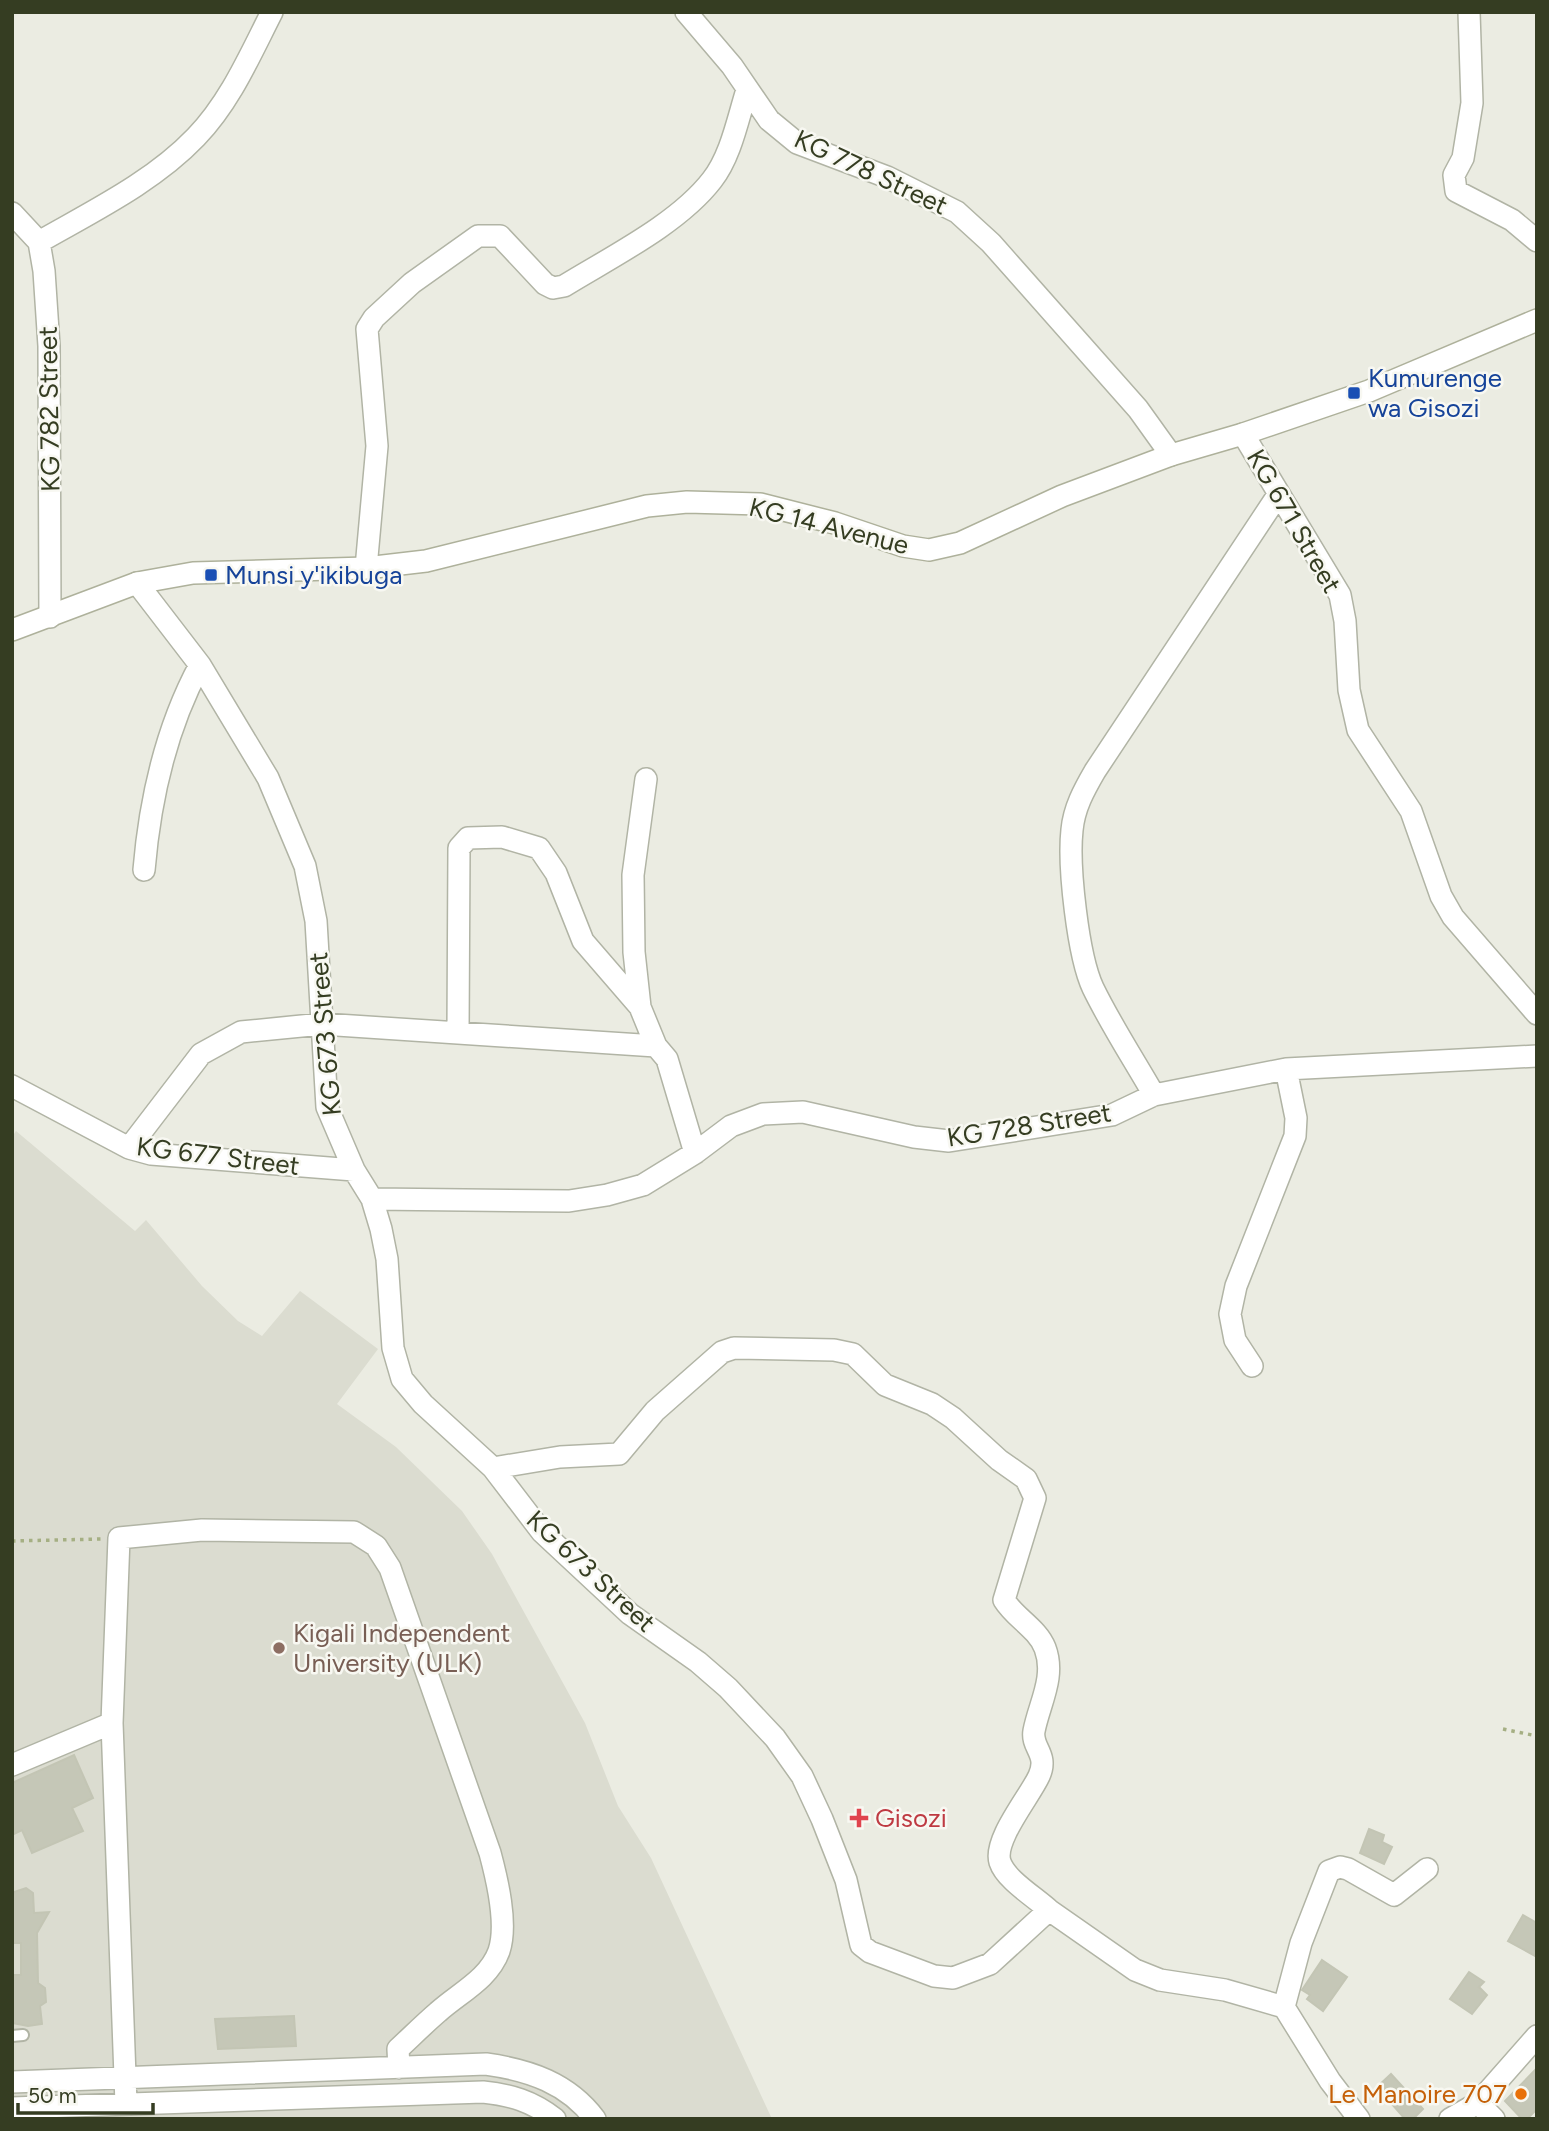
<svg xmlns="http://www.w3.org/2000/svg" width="1549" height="2131" font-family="Figtree,sans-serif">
  <rect width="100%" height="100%" fill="#ebece2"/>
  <path fill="#dbdcd0" d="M 16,1131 L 135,1231 L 146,1220 L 202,1286 L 238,1321 L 262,1336 L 300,1291 L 378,1349 L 337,1404 L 396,1447 L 462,1511 L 492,1554 L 585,1723 L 618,1806 L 651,1858 L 772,2119 L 12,2119 L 12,1137 Z"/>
  <path fill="#c5c7b7" stroke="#c3c5b4" stroke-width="2" d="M 74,1755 L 93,1798 L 72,1808 L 83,1831 L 32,1853 L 22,1830 L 12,1835 L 12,1783 Z
    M 1369,1829 L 1384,1835 L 1382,1842 L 1392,1847 L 1384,1864 L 1360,1853 Z
    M 26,1888 L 33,1893 L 34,1913 L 49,1912 L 37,1933 L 38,1983 L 45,1988 L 46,2002 L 40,2006 L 42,2024 L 28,2026 L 12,2023 L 12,1975 L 21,1975 L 21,1943 L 12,1943 L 12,1899 L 14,1892 Z
    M 1523,1915 L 1537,1923 L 1537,1957 L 1508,1941 Z
    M 1322,1960 L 1347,1977 L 1323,2011 L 1307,1999 L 1310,1995 L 1302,1990 Z
    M 1469,1972 L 1484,1982 L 1479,1987 L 1487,1995 L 1472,2014 L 1450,1999 Z
    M 294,2016 L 296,2046 L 218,2049 L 215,2019 Z
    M 1537,2068 L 1537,2109 L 1527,2119 L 1522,2119 L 1505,2101 Z
    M 1391,2074 L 1423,2109 L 1413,2119 L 1405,2119 L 1377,2087 Z"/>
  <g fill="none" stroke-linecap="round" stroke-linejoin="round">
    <defs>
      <path id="lane" d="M 12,2036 L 23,2035"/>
      <path id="street" d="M 686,12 L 732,66 L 769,120 L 797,143 L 887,177 L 957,212 L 991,243 L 1138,409 L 1171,455
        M 1469,12 L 1472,103 L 1463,158 L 1454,175 L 1456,191 L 1512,220 L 1537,241
        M 12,213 L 39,242 L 44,271 L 49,346 L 50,617
        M 39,242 C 93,211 153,182 196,137 C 230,102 250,55 272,12
        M 1243,434 L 1340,595 L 1345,621 L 1349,690 L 1358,730 L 1411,811 L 1441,896 L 1453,917 L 1537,1014
        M 366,568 L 377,446 L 367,329 L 374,318 L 412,283 L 478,236 L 500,236 L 545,284 L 553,288 L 564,286 C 611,257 678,224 712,180 C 731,156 738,118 747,90
        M 137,583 L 200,665 L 268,778 L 305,866 L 316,921 L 327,1107 L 354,1170 L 372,1199 L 381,1229 L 387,1259 L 393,1348 L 402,1379 L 423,1404 L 493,1468 L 542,1532 L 630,1614 L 698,1662 L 728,1688 L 775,1738 L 802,1776 L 822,1819 L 846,1880 L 861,1945 L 870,1952 L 934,1976 L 953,1978 L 990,1964 L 1049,1910 L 1135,1970 L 1160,1980 L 1225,1990 L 1284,2007 L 1330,2081 L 1359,2119
        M 144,870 C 150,799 166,728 200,665
        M 640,1007 L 634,952 L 633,875 L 646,779
        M 458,1033 L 459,848 L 468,838 L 502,837 L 539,848 L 556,873 L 583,941 L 640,1007 L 656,1046
        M 12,1086 L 129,1148 L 151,1154 L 354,1170
        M 1154,1095 C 1134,1060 1111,1025 1093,988 C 1078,956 1068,866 1072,830 C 1074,808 1084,790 1095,771 L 1278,495
        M 129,1148 L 201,1054 L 241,1032 L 322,1024 L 656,1046 L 667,1059 L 695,1153
        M 372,1199 L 569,1201 L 607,1195 L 643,1185 L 695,1153 L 731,1126 L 763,1114 L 803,1112 L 914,1137 L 949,1141 L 1112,1115 L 1154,1095 L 1286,1069 L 1537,1056
        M 1252,1366 L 1235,1340 L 1230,1314 L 1236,1286 L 1295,1136 L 1296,1118 L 1286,1069
        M 493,1468 L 560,1457 L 619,1454 L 655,1411 L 722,1352 L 734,1348 L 834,1350 L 853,1354 L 885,1385 L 932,1404 L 953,1418 L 999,1460 L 1026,1479 L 1035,1498 L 1004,1600 C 1015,1618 1037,1628 1045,1648 C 1056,1677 1039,1704 1034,1731 C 1031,1748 1049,1754 1039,1776 C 1030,1796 993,1840 1000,1862 C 1006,1880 1035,1897 1049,1910
        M 12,1765 L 112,1723
        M 1284,2007 L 1301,1943 L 1329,1871 L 1340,1867 L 1348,1869 L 1394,1895 L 1427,1869
        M 12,2082 L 486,2064 C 529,2070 568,2083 595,2119
        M 1478,2103 L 1494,2119
        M 126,2104 L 112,1723 L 119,1538 L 202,1530 L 354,1532 L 376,1546 L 390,1568 L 490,1853 C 497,1879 508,1924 499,1951 C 489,1979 459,1993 438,2012 C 424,2024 411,2037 398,2049 L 399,2068
        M 12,2108 L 483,2092 C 511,2095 532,2101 555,2119
        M 1450,2119 L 1478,2103 L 1537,2036"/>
      <path id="secondary" d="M 12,630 L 137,583 L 193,573 L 366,568 L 426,561 L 647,506 L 687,502 L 760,504 L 835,523 L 903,546 L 929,550 L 960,543 L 1062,496 L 1171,455 L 1243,434 L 1369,391 L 1537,320"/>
    </defs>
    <use href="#lane" stroke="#b1b4a5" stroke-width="14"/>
    <use href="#street" stroke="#b1b4a5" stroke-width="24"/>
    <use href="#secondary" stroke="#aeb19b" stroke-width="24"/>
    <path stroke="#a5af83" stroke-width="3.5" stroke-dasharray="3.5 5" stroke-linecap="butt" d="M 12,1541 L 102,1539
      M 1503,1729 L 1537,1736"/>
    <use href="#lane" stroke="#fff" stroke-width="10"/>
    <use href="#street" stroke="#fff" stroke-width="21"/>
    <use href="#secondary" stroke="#fff" stroke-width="21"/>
  </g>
  <g fill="#1a4fb4" stroke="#f8f8f2" stroke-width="2.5">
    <rect x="1347" y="386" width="14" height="14" rx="3.5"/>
    <rect x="204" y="568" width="14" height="14" rx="3.5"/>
  </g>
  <circle fill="#8d6e63" stroke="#f8f8f2" stroke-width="2.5" cx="279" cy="1648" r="7"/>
  <path fill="#e0444e" stroke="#f8f8f2" stroke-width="2.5" d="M855.5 1807.5h7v7h7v7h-7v7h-7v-7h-7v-7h7z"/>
  <circle fill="#e8710a" stroke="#f8f8f2" stroke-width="2.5" cx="1521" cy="2094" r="7"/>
  <g text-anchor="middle" stroke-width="5" stroke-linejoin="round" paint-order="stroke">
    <g font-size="26" fill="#353d22" stroke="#f8f8f2">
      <text transform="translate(871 172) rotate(25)" y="9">KG 778 Street</text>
      <text transform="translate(49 409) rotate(-91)" y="9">KG 782 Street</text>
      <text transform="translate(1294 521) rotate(60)" y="9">KG 671 Street</text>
      <text transform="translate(829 526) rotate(14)" y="9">KG 14 Avenue</text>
      <text transform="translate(325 1034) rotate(-95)" y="9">KG 673 Street</text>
      <text transform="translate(1029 1125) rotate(-9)" y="9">KG 728 Street</text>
      <text transform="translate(218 1156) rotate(7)" y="9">KG 677 Street</text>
      <text transform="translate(591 1571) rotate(43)" y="9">KG 673 Street</text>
    </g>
    <g font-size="26" fill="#164399" stroke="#f8f8f2" text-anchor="start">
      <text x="1368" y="387">Kumurenge<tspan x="1368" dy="30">wa Gisozi</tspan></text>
      <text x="225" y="584">Munsi y'ikibuga</text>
    </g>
    <g font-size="26" fill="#785e54" stroke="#f8f8f2" text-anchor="start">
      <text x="293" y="1642">Kigali Independent<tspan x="293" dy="30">University (ULK)</tspan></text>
    </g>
    <g font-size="26" fill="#be3a42" stroke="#f8f8f2" text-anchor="start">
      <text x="875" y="1827">Gisozi</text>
    </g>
    <g font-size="26" fill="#c56008" stroke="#f8f8f2" text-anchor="end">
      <text x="1507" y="2103">Le Manoire 707</text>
    </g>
  </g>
  <rect width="1549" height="2131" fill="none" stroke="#353d22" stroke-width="28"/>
  <path d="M18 2103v10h135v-10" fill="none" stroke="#353d22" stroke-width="3.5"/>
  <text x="28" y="2103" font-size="21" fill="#353d22" stroke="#f8f8f2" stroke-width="5" paint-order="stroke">50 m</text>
</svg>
